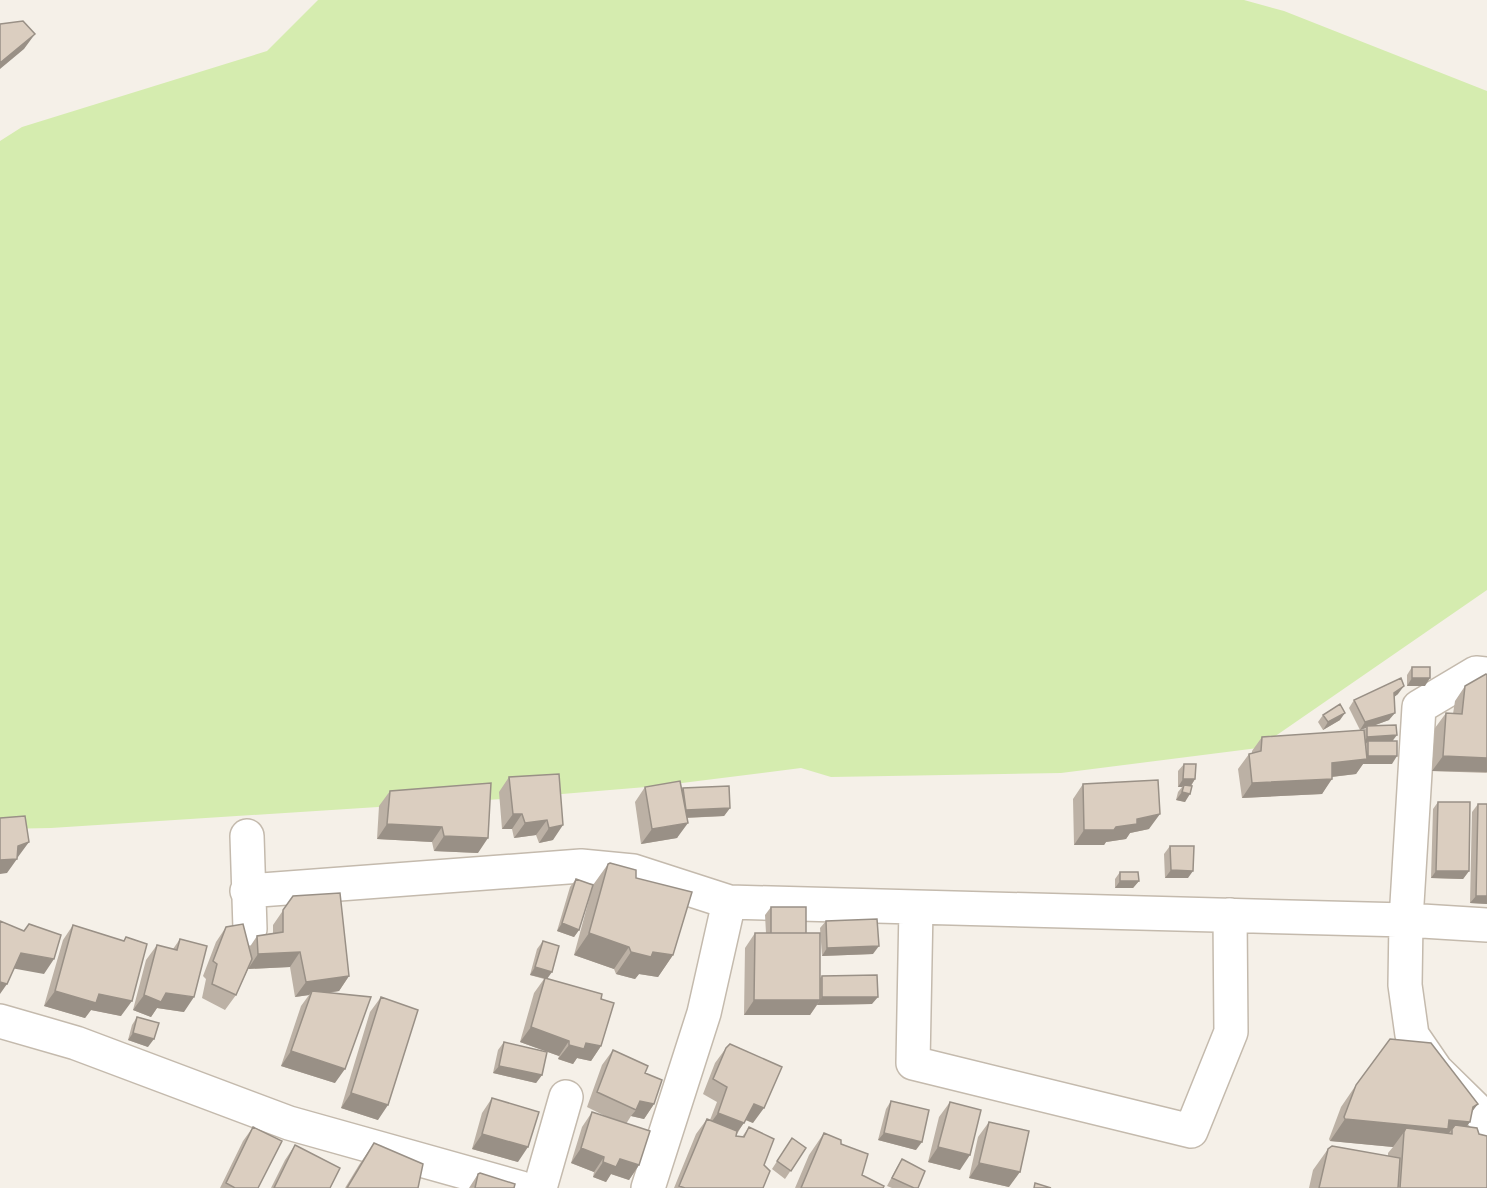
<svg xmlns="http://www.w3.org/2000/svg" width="1487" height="1188" font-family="'Sofia Sans Condensed',sans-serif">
  <rect width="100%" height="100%" fill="#f5f0e8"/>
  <path fill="#d5ecaf" d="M 318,0 L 1244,0 L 1284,11 L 1487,91 L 1487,590 L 1258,748 L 1061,773 L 831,777 L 801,768 L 658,786 L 502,799 L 51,828 L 0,829 L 0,141 L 22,127 L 267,51 Z"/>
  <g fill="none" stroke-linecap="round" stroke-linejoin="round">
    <defs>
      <path id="minor" d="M 1487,674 L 1476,673 L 1419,707 L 1406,920 L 1405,985 L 1412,1035 L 1436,1070 L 1487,1120
        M 247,836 L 250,929
        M 247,891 L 581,866 L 633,871 L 729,902
        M 916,908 L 913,1063 L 1191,1131 L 1231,1032 L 1230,915
        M 0,1021 L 76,1043 L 289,1123 L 521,1188
        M 540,1188 L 566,1097
        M 648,1188 L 704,1013 L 729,902 L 1406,920 L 1487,925"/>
    </defs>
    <use href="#minor" stroke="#c4baad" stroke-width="36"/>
    <use href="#minor" stroke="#fff" stroke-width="33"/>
  </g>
  <path fill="#bcb1a5" d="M 1412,667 L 1425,686 L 1407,686 L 1407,675 Z
    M 1465,686 L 1487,773 L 1432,771 L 1435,728 L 1446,713 L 1453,714 L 1455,701 Z
    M 1398,694 L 1394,697 L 1389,720 L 1373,726 L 1393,741 L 1392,764 L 1363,764 L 1356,774 L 1332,777 L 1322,794 L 1242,798 L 1238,769 L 1249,754 L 1252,753 L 1252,751 L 1262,737 L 1364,730 L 1366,728 L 1360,730 L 1349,708 L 1354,700 Z
    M 1323,715 L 1340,720 L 1323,730 L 1318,722 Z
    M 1184,764 L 1195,779 L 1191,786 L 1185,802 L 1176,800 L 1178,792 L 1182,787 L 1178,787 L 1178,771 Z
    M 559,774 L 553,840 L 539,843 L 536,835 L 514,838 L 512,829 L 502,829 L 499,792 L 509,777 Z
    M 1083,784 L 1149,829 L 1130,833 L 1126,839 L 1106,842 L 1104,845 L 1074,845 L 1073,799 Z
    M 645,787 L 682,790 L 683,788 L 730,808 L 724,816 L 687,818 L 677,838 L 641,844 L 635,802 Z
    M 390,791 L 478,853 L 434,851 L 432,842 L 377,839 L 379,806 Z
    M 1438,802 L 1469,871 L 1463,879 L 1431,878 L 1433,809 Z
    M 1478,804 L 1487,804 L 1487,904 L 1470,903 L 1472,812 Z
    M 1170,846 L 1188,878 L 1165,878 L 1164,854 Z
    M 608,864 L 636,878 L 673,955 L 658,977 L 639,974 L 635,979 L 616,974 L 614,969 L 574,955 L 591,892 L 579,930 L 574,937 L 557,931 L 570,887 L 576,879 L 593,885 Z
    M 1120,872 L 1139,881 L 1133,888 L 1115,888 L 1115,879 Z
    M 293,896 L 349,976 L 339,991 L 329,993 L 335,1083 L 281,1066 L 301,1006 L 309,995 L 295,997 L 290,967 L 248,969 L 236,995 L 225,1010 L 202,998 L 206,979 L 203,976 L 216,942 L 226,927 L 249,948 L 257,936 L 273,933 L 273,925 Z
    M 771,907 L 806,933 L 820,978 L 822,976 L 872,1004 L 817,1005 L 810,1015 L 744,1015 L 745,948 L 755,933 L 766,933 L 765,915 Z
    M 826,921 L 873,954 L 822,956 L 820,928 Z
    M 73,925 L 124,941 L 126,937 L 121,1016 L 91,1010 L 85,1018 L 44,1006 L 63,940 Z
    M 180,939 L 184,1012 L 157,1008 L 151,1017 L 133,1010 L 146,960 L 157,945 L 173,949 Z
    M 543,941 L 547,979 L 601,999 L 601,1046 L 591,1061 L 577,1058 L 573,1064 L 558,1059 L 559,1056 L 520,1042 L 534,993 L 544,979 L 530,975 L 537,949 Z
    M 381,997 L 378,1120 L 341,1108 L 370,1012 Z
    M 137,1017 L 148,1047 L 128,1040 L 132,1025 Z
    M 504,1042 L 542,1075 L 536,1083 L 493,1073 L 498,1050 Z
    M 726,1048 L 753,1123 L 745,1120 L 736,1136 L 742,1137 L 749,1127 L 764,1165 L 763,1188 L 674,1188 L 696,1134 L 707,1119 L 710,1120 L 717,1102 L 703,1094 L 715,1063 Z
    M 613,1050 L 645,1073 L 654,1104 L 644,1119 L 631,1116 L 626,1124 L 639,1165 L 629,1180 L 611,1174 L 606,1182 L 593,1177 L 594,1172 L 571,1163 L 582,1127 L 592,1112 L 609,1118 L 587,1107 L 602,1065 Z
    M 1356,1085 L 1472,1112 L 1467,1127 L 1487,1188 L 1309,1188 L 1313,1170 L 1328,1149 L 1388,1156 L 1388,1153 L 1393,1147 L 1330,1141 L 1329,1139 L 1341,1107 Z
    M 492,1098 L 518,1162 L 472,1149 L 482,1113 Z
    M 891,1101 L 916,1150 L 878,1140 L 886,1109 Z
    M 950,1102 L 960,1170 L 928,1162 L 939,1117 Z
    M 989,1122 L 1009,1187 L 969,1178 L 978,1137 Z
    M 253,1127 L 258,1188 L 220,1188 L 243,1141 Z
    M 824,1133 L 841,1144 L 862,1175 L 883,1188 L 795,1188 L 809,1155 Z
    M 792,1138 L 806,1148 L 785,1179 L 772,1169 Z
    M 374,1143 L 418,1188 L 345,1188 L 359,1165 Z
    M 295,1145 L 330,1188 L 271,1188 L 285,1160 Z
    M 902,1159 L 918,1188 L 892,1188 L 887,1186 L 897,1167 Z
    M 478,1174 L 514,1188 L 469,1188 Z"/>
  <path fill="#999086" d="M 35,34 L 24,49 L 0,69 L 0,63 Z
    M 1412,678 L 1430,678 L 1425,686 L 1407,686 Z
    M 1404,686 L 1398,694 L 1389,701 L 1394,693 Z
    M 1345,713 L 1340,720 L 1323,730 L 1328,722 Z
    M 1395,713 L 1389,720 L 1367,728 L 1367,726 L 1366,728 L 1360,730 L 1365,722 Z
    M 1397,735 L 1391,743 L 1368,741 L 1365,745 L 1362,745 L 1367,737 Z
    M 1368,756 L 1397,756 L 1392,764 L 1363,764 L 1356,774 L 1322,778 L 1332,763 L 1366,759 Z
    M 1443,756 L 1487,758 L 1487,772 L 1432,771 Z
    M 1183,779 L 1195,779 L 1190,787 L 1184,785 L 1182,787 L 1178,787 Z
    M 1332,779 L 1322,794 L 1242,798 L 1252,783 Z
    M 1182,792 L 1190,794 L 1185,802 L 1176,800 Z
    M 730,808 L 724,816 L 679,818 L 684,810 Z
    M 513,814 L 522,814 L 512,829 L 502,829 Z
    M 1160,814 L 1149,829 L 1130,833 L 1126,839 L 1106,842 L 1104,845 L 1074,845 L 1084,830 Z
    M 547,820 L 536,835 L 514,838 L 525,823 Z
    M 688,823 L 677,838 L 641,844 L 652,829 Z
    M 387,824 L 442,827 L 432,842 L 377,839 Z
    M 563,825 L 553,840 L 539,843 L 549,828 Z
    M 444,836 L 488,838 L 478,853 L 434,851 Z
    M 29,842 L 18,857 L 14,859 L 17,859 L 7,873 L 0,874 L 0,860 L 18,846 Z
    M 1171,870 L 1193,871 L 1188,878 L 1165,878 Z
    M 1436,871 L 1469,871 L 1463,879 L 1431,878 Z
    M 1120,881 L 1139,881 L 1133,888 L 1115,888 Z
    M 1476,896 L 1487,896 L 1487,904 L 1470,903 Z
    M 562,923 L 579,930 L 574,937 L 557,931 Z
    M 589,933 L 629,947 L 614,969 L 574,955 Z
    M 879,946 L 873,954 L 822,956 L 827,948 Z
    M 300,952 L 290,967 L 248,969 L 258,954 Z
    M 631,952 L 653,952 L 673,955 L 658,977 L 639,974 L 635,979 L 616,974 Z
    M 21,953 L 54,959 L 44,974 L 11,968 Z
    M 535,967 L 552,972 L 547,979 L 530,975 Z
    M 349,976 L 339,991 L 310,995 L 312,991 L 309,995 L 295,997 L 306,982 Z
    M 0,982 L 7,984 L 0,994 Z
    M 55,991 L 99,994 L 132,1001 L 121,1016 L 91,1010 L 85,1018 L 44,1006 Z
    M 166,993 L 194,997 L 184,1012 L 157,1008 L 151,1017 L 133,1010 L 144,995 Z
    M 822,997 L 878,997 L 872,1004 L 817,1005 Z
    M 754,1000 L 820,1000 L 810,1015 L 744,1015 Z
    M 531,1027 L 569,1041 L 559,1056 L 520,1042 Z
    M 133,1033 L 154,1039 L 148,1047 L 128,1040 Z
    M 586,1043 L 601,1046 L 591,1061 L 577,1058 L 573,1064 L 558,1059 L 569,1045 Z
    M 291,1051 L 345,1069 L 335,1083 L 281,1066 Z
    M 499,1066 L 542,1075 L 536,1083 L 493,1073 Z
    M 351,1093 L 388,1105 L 378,1120 L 341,1108 Z
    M 640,1101 L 654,1104 L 644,1119 L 631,1116 L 636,1110 Z
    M 754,1104 L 764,1108 L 753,1123 L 744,1119 Z
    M 1478,1104 L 1465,1121 L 1470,1122 L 1455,1143 L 1452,1129 L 1442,1142 L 1404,1132 L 1393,1147 L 1330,1141 L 1345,1119 L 1449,1120 Z
    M 718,1113 L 744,1123 L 733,1138 L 707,1128 Z
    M 884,1133 L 922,1142 L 916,1150 L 878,1140 Z
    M 482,1134 L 528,1147 L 518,1162 L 472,1149 Z
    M 938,1147 L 970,1155 L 960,1170 L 928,1162 Z
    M 581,1148 L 604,1157 L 594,1172 L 571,1163 Z
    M 620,1159 L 639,1165 L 629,1180 L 611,1174 L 606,1182 L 593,1177 L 603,1162 Z
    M 979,1163 L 1020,1172 L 1009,1187 L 969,1178 Z"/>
  <path fill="#dbcec0" stroke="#999086" stroke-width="1.5" d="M 23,21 L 35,34 L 0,63 L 0,24 Z
    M 1412,667 L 1430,667 L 1430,678 L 1412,678 Z
    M 1486,674 L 1487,675 L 1487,758 L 1443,756 L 1446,713 L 1462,714 L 1465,686 Z
    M 1401,678 L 1404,686 L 1394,693 L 1395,713 L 1365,722 L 1354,700 Z
    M 1340,704 L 1345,713 L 1328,722 L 1323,715 Z
    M 1396,725 L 1397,735 L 1367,737 L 1367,726 Z
    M 1364,730 L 1367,759 L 1332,763 L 1332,779 L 1252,783 L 1249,754 L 1261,751 L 1262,737 Z
    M 1368,741 L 1397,741 L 1397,756 L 1368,756 Z
    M 1184,764 L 1196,764 L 1195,779 L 1183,779 Z
    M 559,774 L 563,825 L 549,828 L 547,820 L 525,823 L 522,814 L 513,814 L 509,777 Z
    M 1158,780 L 1160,814 L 1137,819 L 1137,824 L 1116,827 L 1114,830 L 1084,830 L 1083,784 Z
    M 680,781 L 688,823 L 652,829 L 645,787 Z
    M 491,783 L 488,838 L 444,836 L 442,827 L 387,824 L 390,791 Z
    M 1184,785 L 1192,786 L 1190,794 L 1182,792 Z
    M 729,786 L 730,808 L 686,810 L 683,788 Z
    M 1438,802 L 1470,802 L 1469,871 L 1436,871 Z
    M 1478,804 L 1487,804 L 1487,896 L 1476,896 Z
    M 25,816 L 29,842 L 18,846 L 17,859 L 0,860 L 0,818 Z
    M 1170,846 L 1194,846 L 1193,871 L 1171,870 Z
    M 610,863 L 636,870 L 636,878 L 692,892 L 673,955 L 653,952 L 651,957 L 631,952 L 629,947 L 589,933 L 608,864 Z
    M 1120,872 L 1138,872 L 1139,881 L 1120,881 Z
    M 576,879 L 593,885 L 579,930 L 562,923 Z
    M 340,893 L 349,976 L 306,982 L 300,952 L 258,954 L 257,936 L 283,932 L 283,910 L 293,896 Z
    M 771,907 L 806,907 L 806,933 L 771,933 Z
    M 877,919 L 879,946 L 827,948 L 826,921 Z
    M 0,921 L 24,931 L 29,924 L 61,935 L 54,959 L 21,953 L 7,984 L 0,982 Z
    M 243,924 L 252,959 L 236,995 L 212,984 L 217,964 L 213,961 L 226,927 Z
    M 73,925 L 124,941 L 126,937 L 147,944 L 132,1001 L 99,994 L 96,1003 L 55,991 Z
    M 755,933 L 820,933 L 820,1000 L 754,1000 Z
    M 180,939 L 207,946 L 194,997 L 166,993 L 161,1002 L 144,995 L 157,945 L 177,950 Z
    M 543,941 L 559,946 L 552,972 L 535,967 Z
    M 877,975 L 878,997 L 822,997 L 822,976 Z
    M 545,978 L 602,994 L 601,999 L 614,1003 L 601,1046 L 586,1043 L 584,1049 L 569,1045 L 569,1041 L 531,1027 Z
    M 312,991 L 371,997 L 345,1069 L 291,1051 Z
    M 381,997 L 418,1010 L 388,1105 L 351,1093 Z
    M 137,1017 L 159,1023 L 154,1039 L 133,1033 Z
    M 1390,1039 L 1431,1043 L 1478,1104 L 1473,1107 L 1470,1122 L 1449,1120 L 1448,1129 L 1345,1119 L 1344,1117 L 1356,1085 Z
    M 504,1042 L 547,1052 L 542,1075 L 499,1066 Z
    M 730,1044 L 782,1067 L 764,1108 L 754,1104 L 744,1123 L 718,1113 L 727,1087 L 713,1079 L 726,1048 Z
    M 613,1050 L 648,1066 L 645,1073 L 662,1080 L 654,1104 L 640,1101 L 636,1110 L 597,1092 Z
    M 492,1098 L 539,1112 L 528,1147 L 482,1134 Z
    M 891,1101 L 929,1110 L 922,1142 L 884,1133 Z
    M 950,1102 L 981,1110 L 970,1155 L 938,1147 Z
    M 592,1112 L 650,1131 L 639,1165 L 620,1159 L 616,1167 L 603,1162 L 604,1157 L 581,1148 Z
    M 707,1119 L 737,1131 L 736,1136 L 744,1137 L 749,1127 L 774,1139 L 764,1165 L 770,1171 L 763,1188 L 685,1188 L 679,1186 Z
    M 989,1122 L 1029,1131 L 1020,1172 L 979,1163 Z
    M 1455,1125 L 1477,1128 L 1479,1134 L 1487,1136 L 1487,1188 L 1400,1188 L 1404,1132 L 1406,1128 L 1452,1134 L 1452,1129 Z
    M 253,1127 L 282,1141 L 258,1188 L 235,1188 L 226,1183 Z
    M 824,1133 L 841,1140 L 841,1144 L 868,1154 L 862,1175 L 884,1186 L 883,1188 L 801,1188 Z
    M 792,1138 L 806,1148 L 791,1171 L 777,1161 Z
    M 374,1143 L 423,1164 L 418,1188 L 347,1188 Z
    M 295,1145 L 340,1168 L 330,1188 L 274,1188 Z
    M 1332,1146 L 1400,1158 L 1398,1188 L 1319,1188 L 1328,1149 Z
    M 902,1159 L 925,1171 L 918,1188 L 914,1188 L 892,1178 Z
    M 480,1173 L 515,1184 L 514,1188 L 475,1188 L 478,1174 Z
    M 1035,1183 L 1051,1188 L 1034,1188 Z"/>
</svg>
